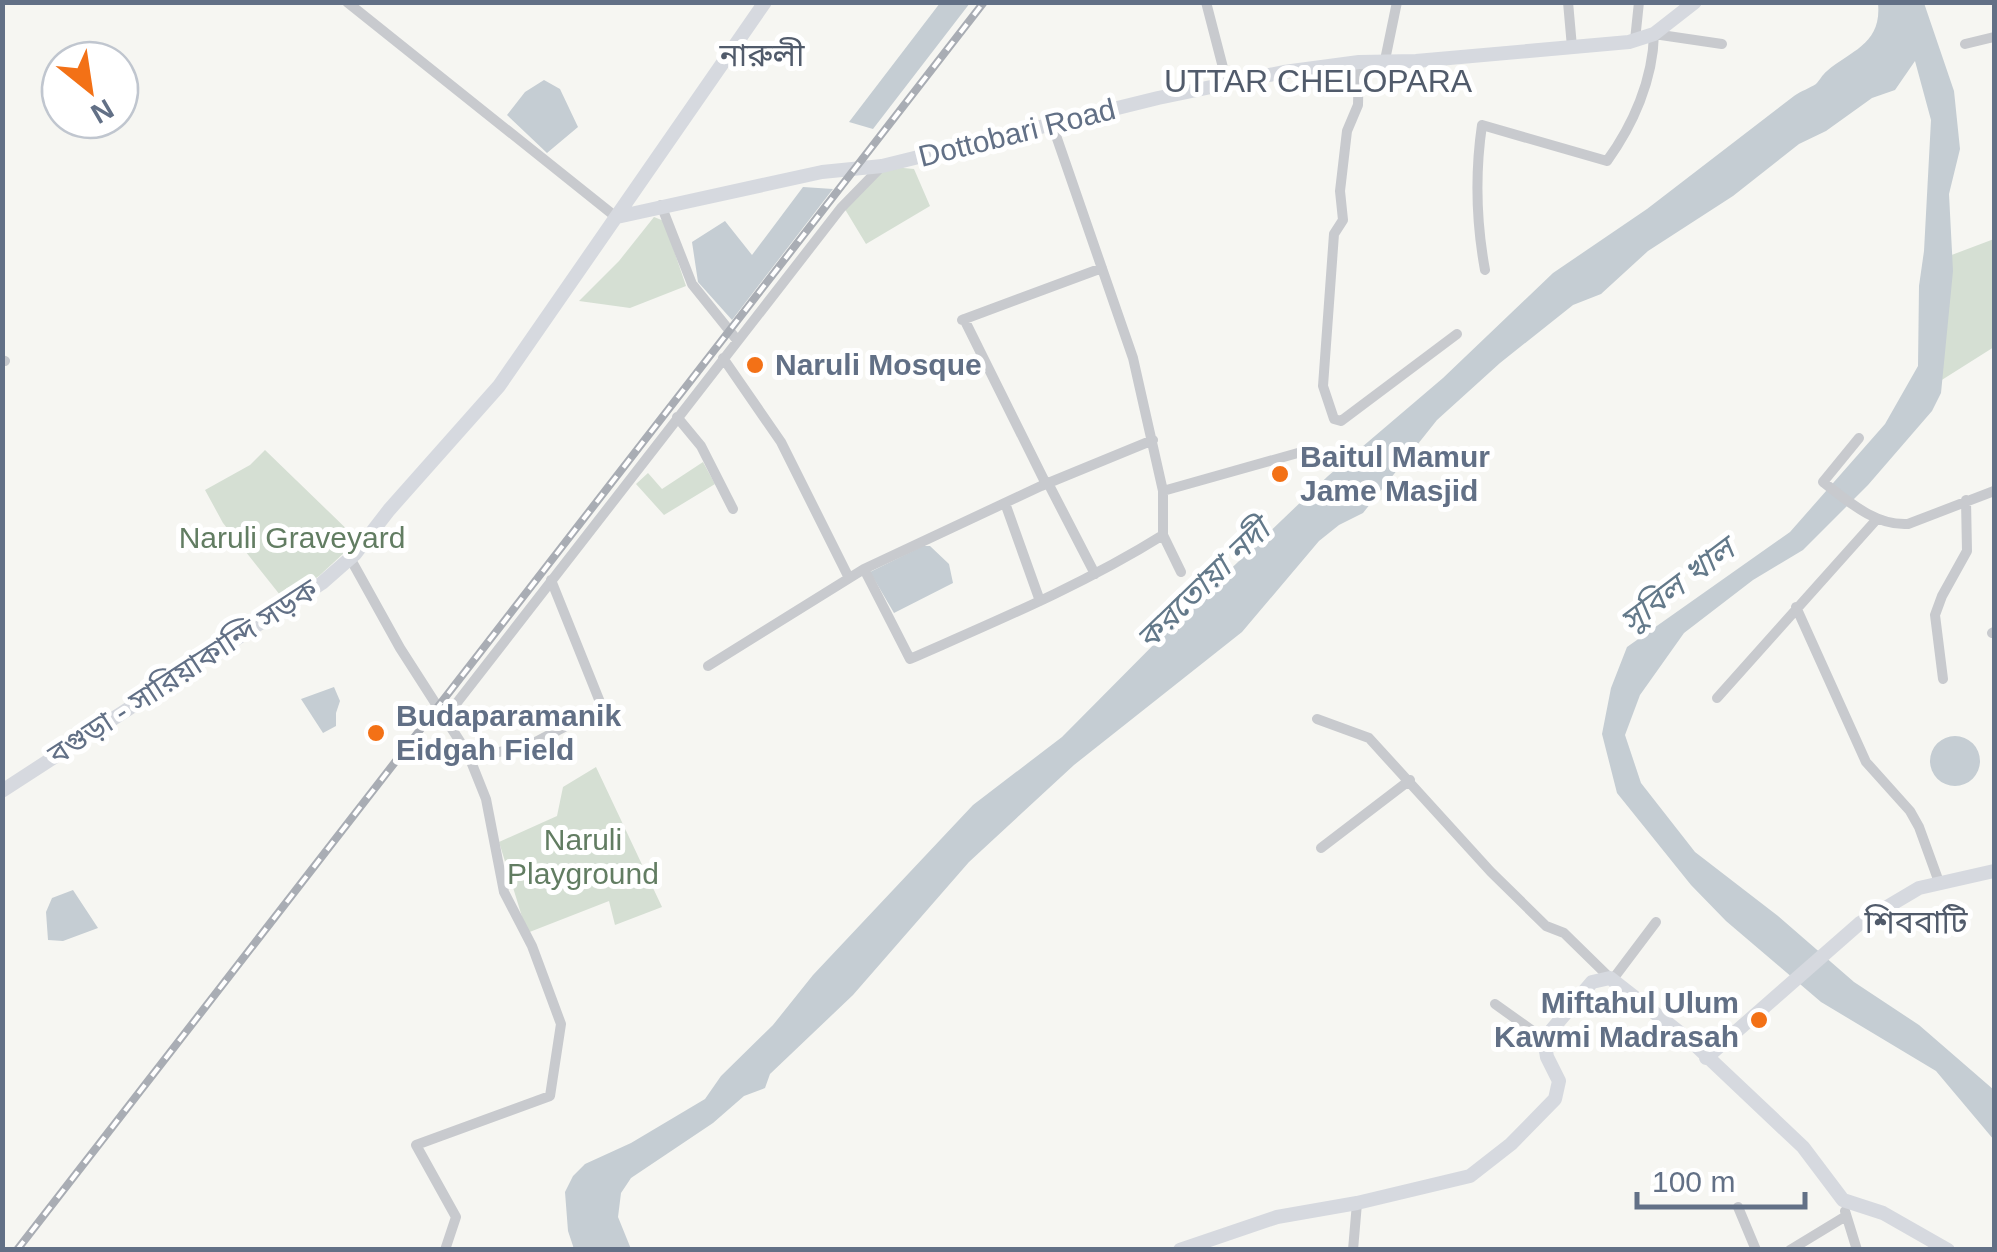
<svg xmlns="http://www.w3.org/2000/svg" width="1997" height="1252" font-family="Arial,'Noto Sans Bengali',sans-serif">
  <rect width="100%" height="100%" fill="#f6f6f2"/>
  <path fill="#d5dfd3" d="M 882,166 L 914,169 L 930,206 L 866,244 L 843,206 Z
    M 654,217 L 664,221 L 686,286 L 630,308 L 579,301 L 619,261 Z
    M 1994,239 L 1994,347 L 1937,383 L 1941,259 Z
    M 265,450 L 358,540 L 319,576 L 284,600 L 223,523 L 205,490 L 250,465 Z
    M 703,462 L 715,484 L 664,515 L 636,484 L 648,473 L 662,489 Z
    M 596,767 L 662,907 L 615,925 L 609,901 L 527,933 L 499,842 L 557,816 L 563,787 Z"/>
  <path fill="#c5cdd3" d="M 940,3 L 970,3 L 873,129 L 849,122 Z
    M 1878,3 L 1924,3 L 1954,91 L 1960,149 L 1949,194 L 1953,271 L 1941,393 L 1932,411 L 1868,485 L 1803,550 L 1753,580 L 1684,633 L 1640,695 L 1625,735 L 1641,783 L 1695,852 L 1778,916 L 1854,982 L 1919,1025 L 1994,1090 L 1994,1140 L 1936,1071 L 1821,1002 L 1726,921 L 1691,885 L 1617,793 L 1602,734 L 1611,688 L 1627,647 L 1790,532 L 1885,424 L 1918,366 L 1919,286 L 1924,251 L 1931,120 L 1915,61 L 1895,90 L 1872,98 L 1826,131 L 1799,144 L 1733,196 L 1648,251 L 1601,294 L 1573,305 L 1500,363 L 1437,420 L 1363,513 L 1339,525 L 1319,541 L 1242,632 L 1074,765 L 969,862 L 853,995 L 770,1074 L 765,1088 L 744,1096 L 713,1123 L 631,1178 L 621,1193 L 618,1217 L 631,1249 L 574,1249 L 568,1231 L 565,1192 L 573,1176 L 585,1164 L 631,1143 L 705,1099 L 721,1076 L 773,1025 L 813,975 L 973,805 L 1062,737 L 1194,604 L 1328,476 L 1443,378 L 1553,273 L 1647,209 L 1794,96 C 1801,91 1810,88 1816,84 C 1820,80 1822,75 1827,71 C 1852,50 1882,44 1878,3 Z
    M 544,80 L 560,89 L 578,127 L 547,153 L 507,115 L 525,92 Z
    M 803,187 L 833,189 L 732,320 L 698,282 L 692,242 L 725,221 L 752,255 Z
    M 923,546 L 930,546 L 949,564 L 953,583 L 894,613 L 870,572 Z
    M 334,687 L 340,701 L 336,713 L 336,726 L 323,733 L 301,699 Z
    M1930 761a25 25 0 1 1 50 0a25 25 0 1 1-50 0Z
    M 73,890 L 98,928 L 63,941 L 48,940 L 46,912 L 52,898 Z"/>
  <g fill="none" stroke-linecap="round" stroke-linejoin="round">
    <path stroke="#c8cace" stroke-width="10" d="M 347,2 L 616,217
      M 1206,2 L 1227,83
      M 1568,2 L 1572,47
      M 1635,40 L 1639,2
      M 1965,44 L 1994,37
      M 1385,60 L 1397,2
      M 1359,62 L 1358,105 L 1347,131 L 1340,191 L 1343,220 L 1334,234 L 1323,386 L 1334,419 L 1341,421 L 1457,334
      M 1052,124 L 1133,358 L 1163,491 L 1163,535 L 1181,572
      M 661,205 L 692,284 L 737,340
      M 1485,270 C 1476,221 1475,173 1482,125 L 1607,161 C 1633,125 1653,80 1654,34 L 1722,44
      M 964,319 L 1046,484
      M 962,320 L 1102,268
      M 723,358 L 781,442 L 849,578
      M 2,360 L 5,361
      M 677,417 L 701,446 L 733,509
      M 1859,438 L 1823,482 C 1848,501 1875,526 1908,524 L 1994,491
      M 1048,483 L 1095,574
      M 1163,491 L 1312,449
      M 1005,503 L 1040,601
      M 350,558 L 400,648 L 468,754 L 486,799 L 504,892 L 532,946 L 561,1024 L 550,1096 L 416,1145 L 456,1217 L 445,1250
      M 864,569 L 910,659 C 996,621 1083,585 1163,535
      M 1796,607 L 1866,762 L 1910,811 L 1919,827 L 1939,882
      M 1992,633 L 1994,632
      M 708,666 L 864,569 L 1041,486 L 1153,440
      M 1943,679 L 1935,615 L 1942,596 L 1967,551 L 1966,500
      M 1717,698 L 1877,519
      M 445,718 L 841,208 L 881,167
      M 1317,719 L 1369,738 L 1491,872 L 1546,926 L 1564,933 L 1610,978
      M 470,759 L 532,744 L 602,707 L 551,580
      M 1321,848 L 1410,780
      M 1613,979 L 1656,922
      M 1495,1004 L 1544,1039
      M 1738,1207 L 1756,1250
      M 1845,1211 L 1857,1250
      M 1353,1250 L 1357,1203
      M 1790,1250 L 1846,1216"/>
    <path stroke="#d6d9df" stroke-width="14" d="M 617,217 L 822,172 L 882,166 L 1158,98 L 1284,72 L 1359,62 L 1416,61 L 1629,42 L 1654,34 L 1695,2
      M 2,791 L 322,583 L 355,554 L 389,510 L 499,386 L 765,2
      M 1706,1058 L 1860,923 L 1919,888 L 1994,871
      M 1180,1250 L 1277,1217 L 1357,1203 L 1470,1176 L 1511,1144 L 1555,1099 L 1559,1081 L 1547,1057 L 1544,1039 L 1592,982 L 1610,978 L 1693,1043 L 1803,1147 L 1843,1200 L 1883,1213 L 1948,1250"/>
    <defs>
      <path id="rail" d="M 17,1250 L 984,2"/>
    </defs>
    <use href="#rail" stroke="#a9adb4" stroke-width="8"/>
    <use href="#rail" stroke="#fff" stroke-width="4" stroke-dasharray="11" stroke-linecap="butt"/>
  </g>
  <g fill="#f37116" stroke="#fff" stroke-width="4">
    <circle cx="755" cy="365" r="10"/>
    <circle cx="1280" cy="474" r="10"/>
    <circle cx="376" cy="733" r="10"/>
    <circle cx="1759" cy="1020" r="10"/>
  </g>
  <g text-anchor="middle" stroke-width="10" stroke-linejoin="round" paint-order="stroke">
    <g font-size="30" fill="#627086" stroke="#fff">
      <text transform="translate(1017 133) rotate(-14)" y="10">Dottobari Road</text>
      <text transform="translate(183 672) rotate(-33)" y="10">বগুড়া - সারিয়াকান্দি সড়ক</text>
    </g>
    <g font-size="30" font-weight="bold" fill="#627086" stroke="#fff" text-anchor="start">
      <text x="775" y="375">Naruli Mosque</text>
      <text x="1300" y="467">Baitul Mamur<tspan x="1300" dy="34">Jame Masjid</tspan></text>
      <text x="396" y="726">Budaparamanik<tspan x="396" dy="34">Eidgah Field</tspan></text>
      <text x="1739" y="1013" text-anchor="end">Miftahul Ulum<tspan x="1739" dy="34">Kawmi Madrasah</tspan></text>
    </g>
    <g font-size="30" fill="#627d62" stroke="#fff">
      <text x="292" y="548">Naruli Graveyard</text>
      <text x="583" y="850">Naruli<tspan x="583" dy="34">Playground</tspan></text>
    </g>
    <g font-size="32" fill="#515b6b" stroke="#fff">
      <text x="762" y="66">নারুলী</text>
      <text x="1318" y="92">UTTAR CHELOPARA</text>
      <text x="1916" y="933">শিববাটি</text>
    </g>
    <g font-size="32" font-style="italic" fill="#63798a" stroke="#fff">
      <text transform="translate(1203 584) rotate(-44)" y="11">করতোয়া নদী</text>
      <text transform="translate(1677 585) rotate(-37)" y="11">সুবিল খাল</text>
    </g>
  </g>
  <rect width="1997" height="1252" fill="none" stroke="#627086" stroke-width="10"/>
  <g transform="translate(90 90) rotate(150)"><circle r="48" fill="#ffffff" stroke="#c0c6cf" stroke-width="2.5"/>
  <path d="M0-8L18 38L0 25L-18 38Z" fill="#f37116"/>
  <text y="-15" font-size="28" font-weight="bold" text-anchor="middle" fill="#627086">N</text>
  </g>
  <path d="M1637 1192v15h168v-15" fill="none" stroke="#627086" stroke-width="5"/>
  <text x="1652" y="1192" font-size="30" fill="#627086" stroke="#ffffff" stroke-width="8" paint-order="stroke">100 m</text>
</svg>
